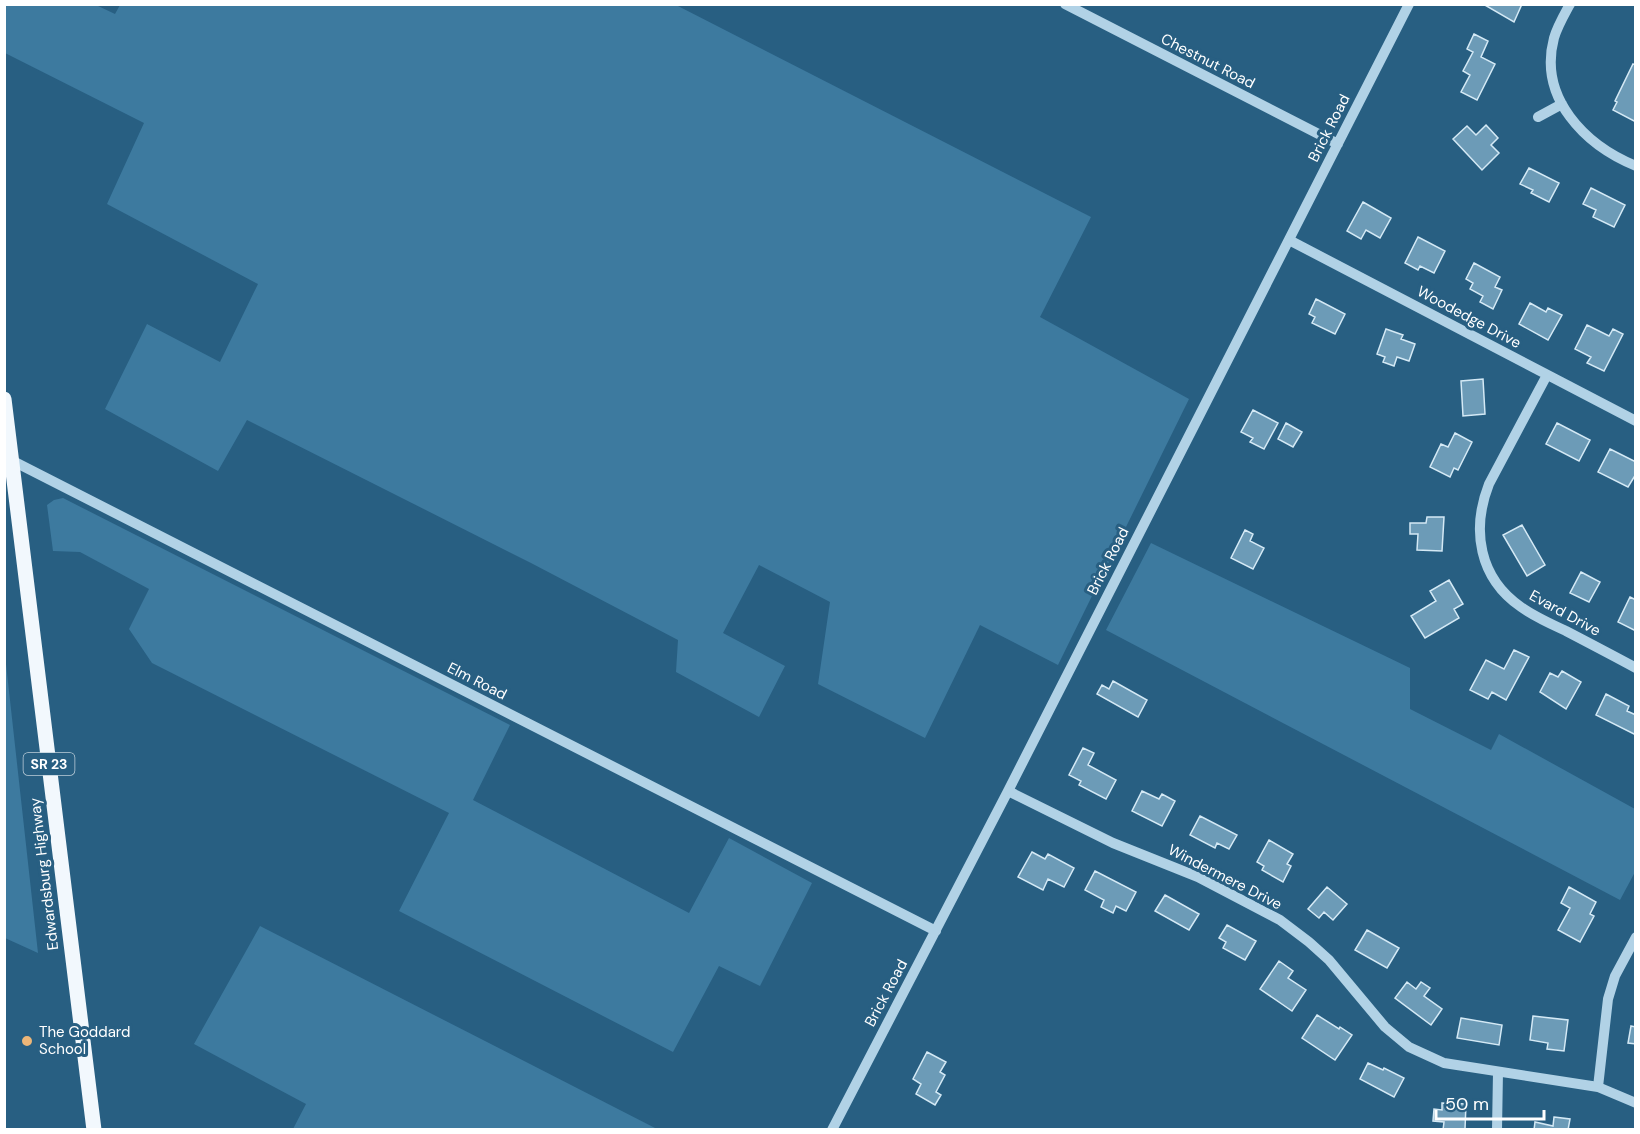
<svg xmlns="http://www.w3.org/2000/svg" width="1640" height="1134" font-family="'DM Sans',sans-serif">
  <rect width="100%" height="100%" fill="#285f82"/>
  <path fill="#3d7a9f" d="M 120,5 L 676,5 L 1091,217 L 1040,317 L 1189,399 L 1058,665 L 980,625 L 925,738 L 818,684 L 830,602 L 759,565 L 723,633 L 785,666 L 759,717 L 676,672 L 678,640 L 531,563 L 247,420 L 218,471 L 105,409 L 147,324 L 220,362 L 258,284 L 107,204 L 144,123 L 5,53 L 5,5 L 96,5 L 115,14 Z
    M 63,498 L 510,725 L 473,800 L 689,913 L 729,838 L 812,883 L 760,986 L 719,966 L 673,1052 L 399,911 L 449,813 L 152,663 L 129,629 L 149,589 L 80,552 L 53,551 L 47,505 L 54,500 Z
    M 1151,543 L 1410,668 L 1410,709 L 1491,750 L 1499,734 L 1635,809 L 1635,872 L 1620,900 L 1106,630 Z
    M 5,655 L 38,953 L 5,938 Z
    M 260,926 L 657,1129 L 293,1129 L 306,1104 L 194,1044 Z"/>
  <path fill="#6c9bb7" stroke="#d4e9f5" stroke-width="1.5" d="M 1483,4 L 1522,4 L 1514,22 Z
    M 1474,34 L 1488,41 L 1481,57 L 1495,64 L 1477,100 L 1461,92 L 1470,75 L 1463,71 L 1473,52 L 1467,49 Z
    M 1633,64 L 1636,65 L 1636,122 L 1613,110 L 1617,102 L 1615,101 Z
    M 1486,125 L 1498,138 L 1491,145 L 1499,153 L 1482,170 L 1453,139 L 1467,126 L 1476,135 Z
    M 1529,168 L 1559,183 L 1549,202 L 1531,193 L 1533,190 L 1520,184 Z
    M 1591,188 L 1625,205 L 1614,227 L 1593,217 L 1596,210 L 1583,204 Z
    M 1363,202 L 1391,218 L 1380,238 L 1366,230 L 1361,239 L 1347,231 Z
    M 1418,237 L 1445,251 L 1434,273 L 1420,266 L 1418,270 L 1405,263 Z
    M 1474,263 L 1500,277 L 1495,287 L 1502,290 L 1493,309 L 1480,302 L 1483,296 L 1470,289 L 1473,283 L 1466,279 Z
    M 1316,299 L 1345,314 L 1335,334 L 1312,323 L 1315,317 L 1309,314 Z
    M 1530,303 L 1546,312 L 1548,308 L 1562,315 L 1548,340 L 1519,324 Z
    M 1587,325 L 1609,336 L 1613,329 L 1623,334 L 1604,371 L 1587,363 L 1591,357 L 1575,349 Z
    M 1386,329 L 1403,335 L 1401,339 L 1415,344 L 1409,361 L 1397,357 L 1394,366 L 1383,362 L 1385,357 L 1377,354 Z
    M 1483,379 L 1485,414 L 1463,416 L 1461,381 Z
    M 1253,410 L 1278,423 L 1264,449 L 1250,442 L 1253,438 L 1241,432 Z
    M 1286,423 L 1302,432 L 1293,447 L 1278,439 Z
    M 1557,423 L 1590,440 L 1579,461 L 1546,444 Z
    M 1455,433 L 1472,442 L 1458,470 L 1454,468 L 1450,477 L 1430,467 L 1441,444 L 1448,447 Z
    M 1610,449 L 1636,462 L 1636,474 L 1628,487 L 1598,472 Z
    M 1427,517 L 1444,517 L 1442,551 L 1417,550 L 1418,534 L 1410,534 L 1410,523 L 1426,523 Z
    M 1522,525 L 1545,565 L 1527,576 L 1503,535 Z
    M 1245,530 L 1253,534 L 1250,541 L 1264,548 L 1253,569 L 1231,558 Z
    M 1581,572 L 1600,582 L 1589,602 L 1570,593 Z
    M 1449,580 L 1463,604 L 1454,609 L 1459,618 L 1425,638 L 1411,616 L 1436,601 L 1430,591 Z
    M 1630,597 L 1636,600 L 1636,631 L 1618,622 Z
    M 1514,650 L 1529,657 L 1506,700 L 1492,692 L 1488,699 L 1470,690 L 1486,660 L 1504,669 Z
    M 1562,671 L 1581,682 L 1566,709 L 1540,692 L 1550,673 L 1558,677 Z
    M 1113,681 L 1147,700 L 1138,717 L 1097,694 L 1102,685 L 1109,689 Z
    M 1606,694 L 1629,706 L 1627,711 L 1636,715 L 1636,735 L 1596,715 Z
    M 1083,748 L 1094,753 L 1088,765 L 1116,780 L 1106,799 L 1079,785 L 1081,781 L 1069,775 Z
    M 1142,791 L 1159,799 L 1162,794 L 1175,801 L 1162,826 L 1132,811 Z
    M 1200,816 L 1237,835 L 1229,849 L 1217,843 L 1215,848 L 1190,835 Z
    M 1269,840 L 1293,854 L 1287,864 L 1291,866 L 1283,882 L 1262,870 L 1264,866 L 1257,862 Z
    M 1032,852 L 1045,859 L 1048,854 L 1074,868 L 1064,887 L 1048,879 L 1043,890 L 1018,877 Z
    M 1095,871 L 1136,892 L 1126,911 L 1116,906 L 1113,913 L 1101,907 L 1104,900 L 1085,890 Z
    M 1327,887 L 1347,904 L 1333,920 L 1324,912 L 1319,918 L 1308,909 Z
    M 1569,887 L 1596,902 L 1590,914 L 1594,916 L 1580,942 L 1558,930 L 1570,908 L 1561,903 Z
    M 1165,895 L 1199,914 L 1189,930 L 1155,911 Z
    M 1227,925 L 1256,941 L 1245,960 L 1223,948 L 1226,942 L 1219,938 Z
    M 1367,930 L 1399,948 L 1387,968 L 1355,950 Z
    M 1279,961 L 1293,971 L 1288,978 L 1306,990 L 1292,1011 L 1260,989 Z
    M 1407,982 L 1416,989 L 1421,982 L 1430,988 L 1424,996 L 1442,1009 L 1431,1025 L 1395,998 Z
    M 1317,1015 L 1339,1029 L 1340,1027 L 1352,1035 L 1335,1060 L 1302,1038 Z
    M 1533,1016 L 1568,1020 L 1564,1051 L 1547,1049 L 1548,1043 L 1530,1040 Z
    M 1461,1018 L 1502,1025 L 1499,1045 L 1457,1038 Z
    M 1631,1026 L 1636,1027 L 1636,1044 L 1628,1043 Z
    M 927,1052 L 946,1062 L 940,1072 L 945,1075 L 936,1092 L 941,1095 L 935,1105 L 916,1094 L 921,1084 L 913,1079 Z
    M 1368,1063 L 1383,1070 L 1384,1068 L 1404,1078 L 1394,1097 L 1360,1079 Z
    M 1442,1103 L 1466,1104 L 1465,1129 L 1443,1130 L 1444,1122 L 1433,1121 L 1434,1109 L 1442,1110 Z
    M 1554,1117 L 1570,1119 L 1568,1130 L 1534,1130 L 1535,1122 L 1553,1126 Z"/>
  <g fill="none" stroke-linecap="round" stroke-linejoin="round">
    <path stroke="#b1d2e6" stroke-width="10" d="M 1065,4 L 1338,144
      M 1570,4 C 1564,15 1557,27 1554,38 C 1538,98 1585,145 1636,166
      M 1538,117 L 1562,104
      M 1289,240 L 1636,421
      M 1547,375 L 1489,484 C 1471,530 1479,578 1521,607 C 1535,617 1551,624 1566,631 C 1589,643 1612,655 1636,668
      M 7,458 L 936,931
      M 1008,791 L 1113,843 L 1198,877 L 1280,920 L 1309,942 L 1329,960 L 1385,1027 L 1409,1047 L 1444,1063 L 1598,1087 L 1636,1103
      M 1598,1087 L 1608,999 L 1615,976 L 1636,937
      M 832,1130 L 1008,791 L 1409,4
      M 1497,1130 L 1498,1072"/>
    <path stroke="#f2f8fd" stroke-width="15" d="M 4,399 L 94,1130"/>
  </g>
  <circle fill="#edb678" stroke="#285f82" stroke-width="2" cx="27" cy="1041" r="6"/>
  <g text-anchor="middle" stroke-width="6" stroke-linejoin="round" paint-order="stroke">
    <rect fill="#285f82" stroke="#becfda" stroke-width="1.5" x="23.5" y="753" width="51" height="22" rx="4.5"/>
    <g font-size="14" font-weight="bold" fill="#fff">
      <text x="49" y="769">SR 23</text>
    </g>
    <g font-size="15" fill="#fff" stroke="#285f82">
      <text transform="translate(1208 61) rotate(27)" y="5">Chestnut Road</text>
      <text transform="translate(1329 128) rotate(-63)" y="5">Brick Road</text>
      <text transform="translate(1469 317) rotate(28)" y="5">Woodedge Drive</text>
      <text transform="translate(1108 561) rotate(-63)" y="5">Brick Road</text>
      <text transform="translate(1565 613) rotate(29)" y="5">Evard Drive</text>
      <text transform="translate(477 681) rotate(27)" y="5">Elm Road</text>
      <text transform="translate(44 874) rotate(-97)" y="5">Edwardsburg Highway</text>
      <text transform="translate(1225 877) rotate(27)" y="5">Windermere Drive</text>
      <text transform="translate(886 993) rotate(-62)" y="5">Brick Road</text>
    </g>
    <g font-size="15" fill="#fff" stroke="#285f82" text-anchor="start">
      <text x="39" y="1037">The Goddard<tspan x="39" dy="17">School</tspan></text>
    </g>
  </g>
  <rect width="1640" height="1134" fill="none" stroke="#ffffff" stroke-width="12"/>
  <path d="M1436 1110v9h108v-9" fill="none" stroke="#ffffff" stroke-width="3"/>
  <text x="1445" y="1110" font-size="18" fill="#ffffff" stroke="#285f82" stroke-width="4.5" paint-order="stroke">50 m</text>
</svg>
